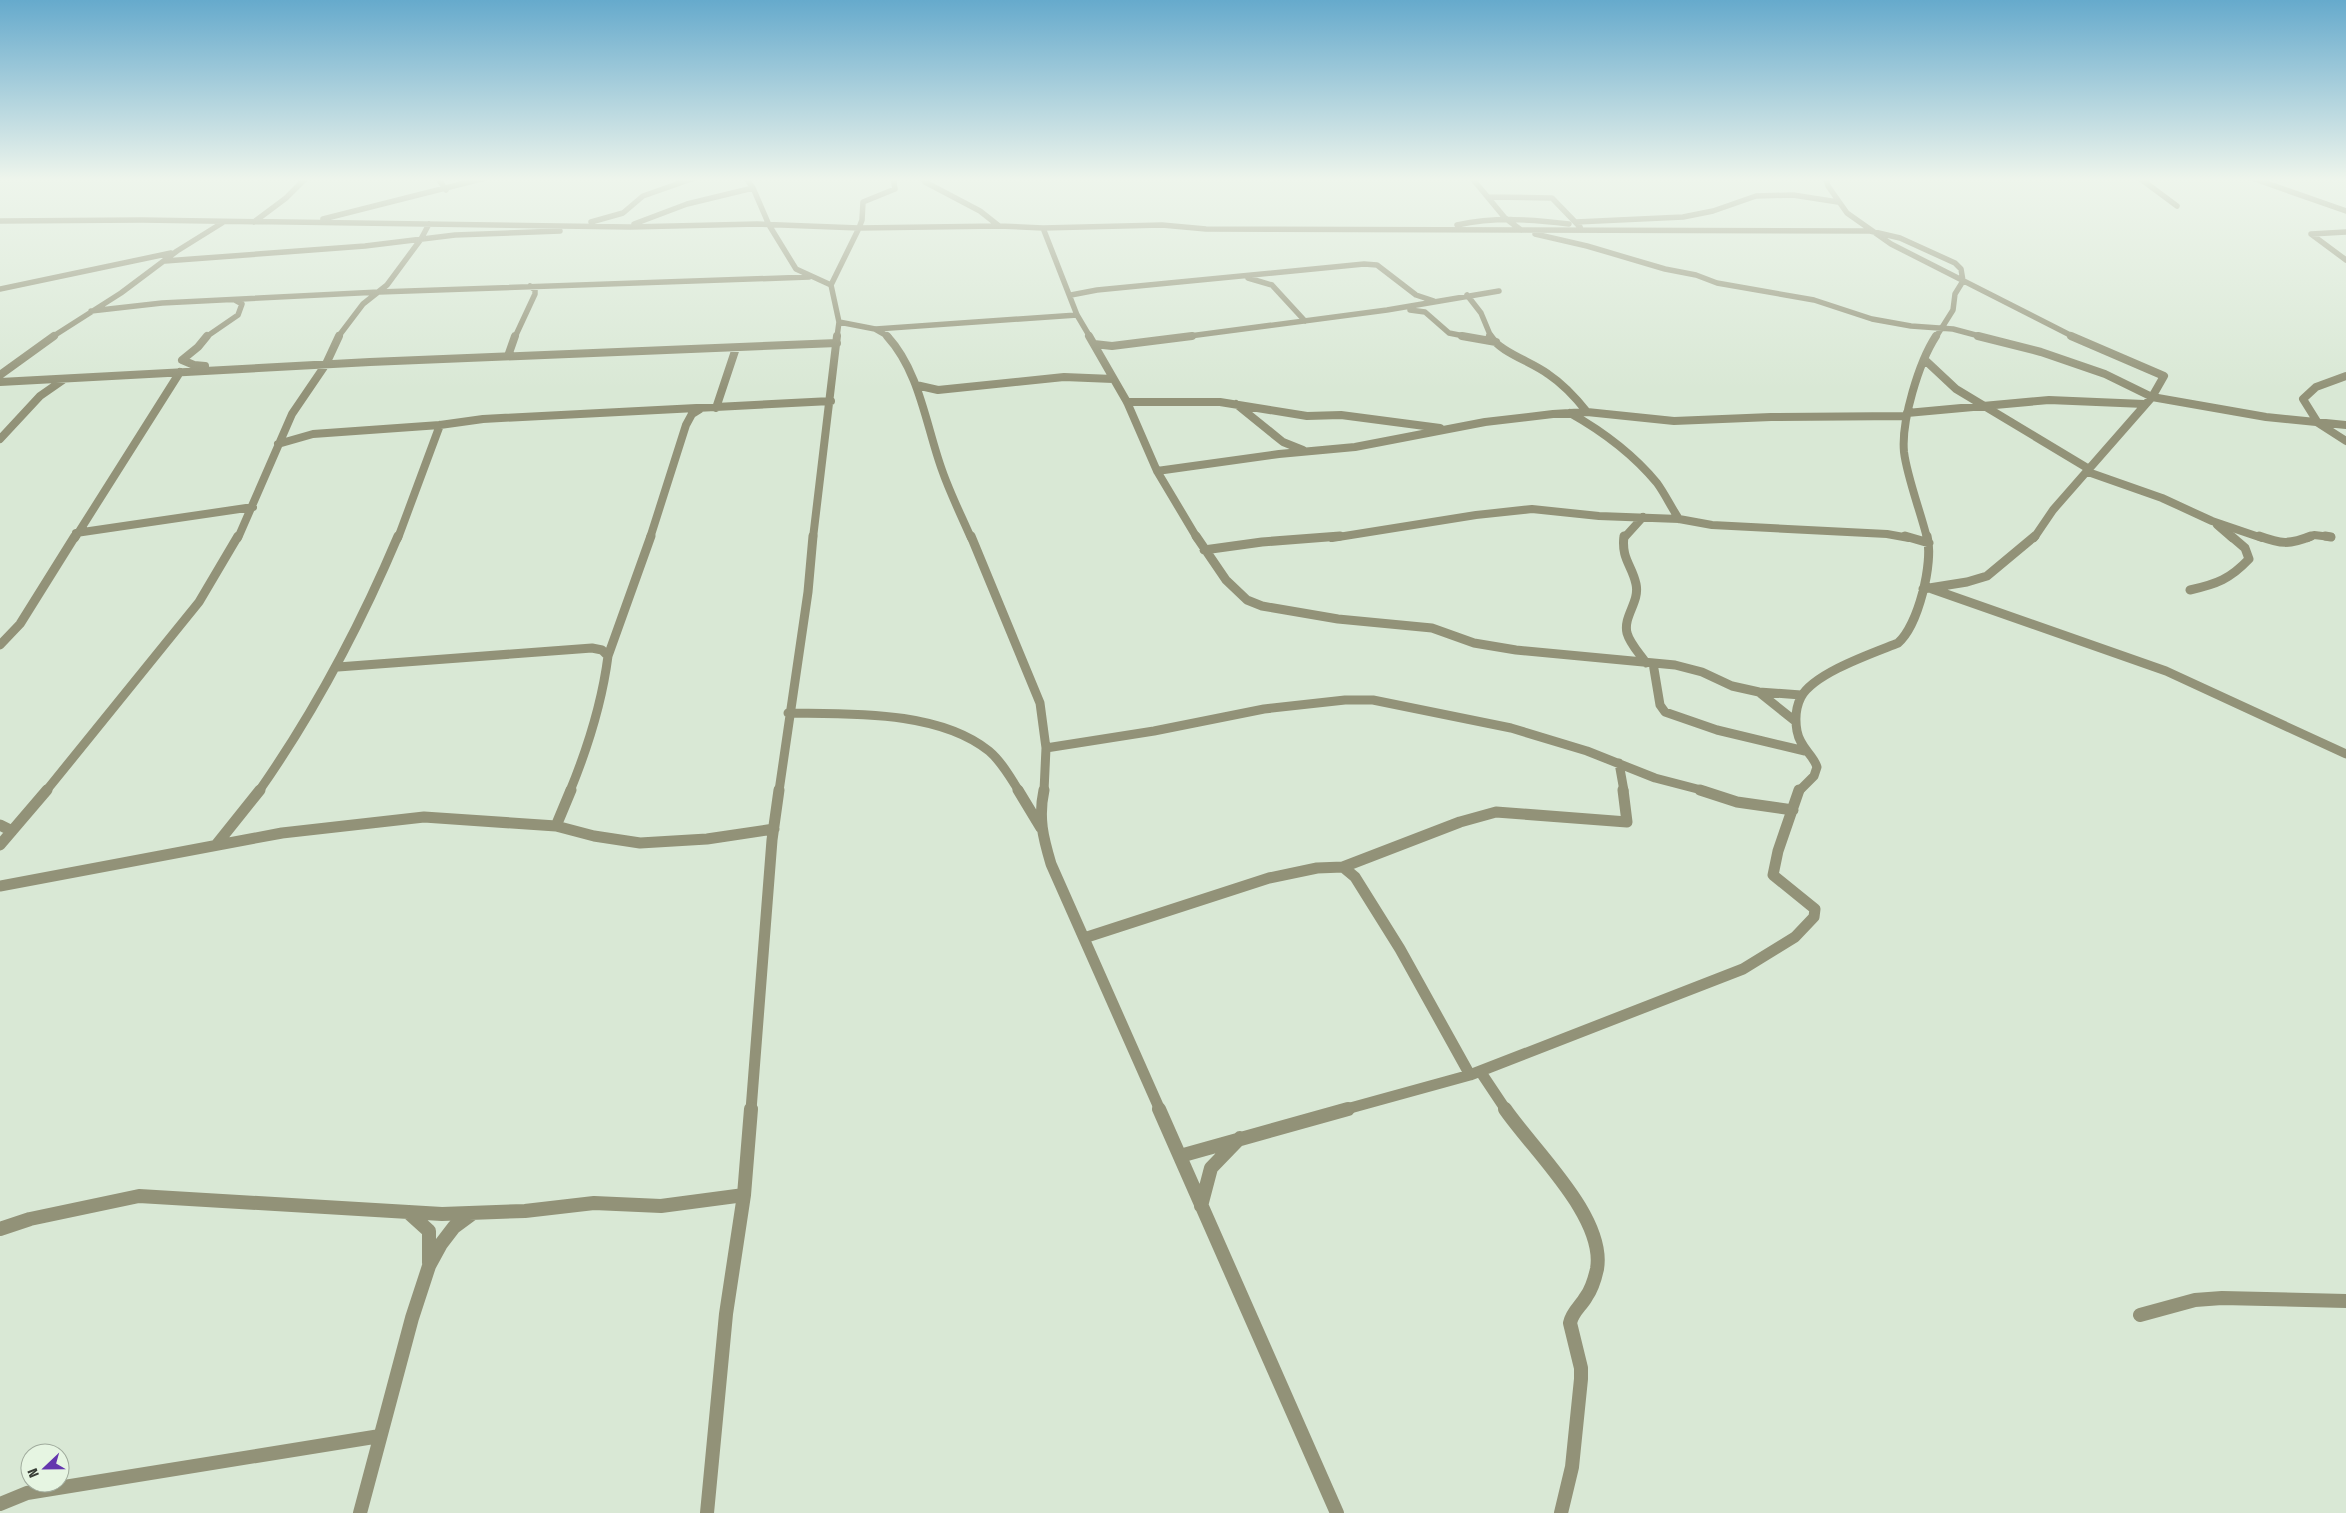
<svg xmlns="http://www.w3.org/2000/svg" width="2346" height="1513" font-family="'Fira Sans Condensed',sans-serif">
  <rect width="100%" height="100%" fill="#d9e8d5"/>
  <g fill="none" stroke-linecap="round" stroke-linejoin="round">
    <path stroke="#929278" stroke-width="5.5" d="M 437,177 L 446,190
      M 745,177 L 753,188 L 769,225 L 796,269 L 831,285 L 839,322 L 837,337
      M 921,177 L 925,182 L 980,211 L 999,226
      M 1471,177 L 1505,218 L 1521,230
      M 1825,177 L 1828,186 L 1847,213 L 1891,244 L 2074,337
      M 2138,177 L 2177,206
      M 2249,177 L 2346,211
      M 1488,197 L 1552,198 L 1580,227
      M 323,219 L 489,177
      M 0,221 L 142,220 L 630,227 L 757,224 L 859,228 L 999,226 L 1043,228 L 1162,225 L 1206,229 L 1870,231 L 1900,238 L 1955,263 L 1961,269 L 1963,281 L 1955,294 L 1953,310 L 1936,337
      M 254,222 L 286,198 L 307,177
      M 591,222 L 623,213 L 643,196 L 697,177
      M 1576,222 L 1683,217 L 1713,211 L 1756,196 L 1793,195 L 1838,202
      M 634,224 L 687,204 L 753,188
      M 1457,225 C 1495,217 1531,219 1569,224
      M 1043,228 L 1077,315 L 1090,337
      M 2346,232 L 2311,234 L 2346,260
      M 1535,234 L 1587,246 L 1665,269 L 1696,275 L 1717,283 L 1814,300 L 1872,319 L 1911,326 L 1953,329 L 1983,337
      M 165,261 L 365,246 L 455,235 L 560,231
      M 1248,278 L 1272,285 L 1305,321
      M 831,285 L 859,228 L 862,220 L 863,202 L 895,189 L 893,177
      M 0,289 L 171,253
      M 1071,295 L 1097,290 L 1364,264 L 1377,265 L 1416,295 L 1434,301
      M 1467,295 L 1481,313 L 1491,337
      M 1410,310 L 1425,312 L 1449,333 L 1469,337
      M 91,311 L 162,303 L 379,292 L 809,277
      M 839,322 L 875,329 L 889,337
      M 876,329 L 1077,315
      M 52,337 L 121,293 L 177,251 L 222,223
      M 206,337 L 238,315 L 242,304 L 235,300
      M 338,337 L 363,304 L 387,285 L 421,239 L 429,224
      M 515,337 L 535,294 L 535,290 L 530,286
      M 1182,337 L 1387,310 L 1499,291"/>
    <path stroke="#929278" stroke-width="8" d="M 887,336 C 920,372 926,426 942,470 C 950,493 961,515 971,538
      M 1089,336 L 1127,402 L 1157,471 L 1197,538
      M 1462,336 L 1496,342
      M 1490,336 C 1500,352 1532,362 1548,374 C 1563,384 1576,398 1587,412
      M 1978,336 L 2041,352 L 2105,374 L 2152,397 L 2266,417 L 2346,425
      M 1094,344 L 1112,346 L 1192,336
      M 508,356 L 515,336
      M 1925,360 L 1956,389 L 2089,469
      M 205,366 L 194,365 L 182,360 L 198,347 L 207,336
      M 0,375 L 54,336
      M 2346,376 L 2316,387 L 2303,399 L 2318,423 L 2346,441
      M 0,382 L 370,362 L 837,343
      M 916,385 L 938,390 L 1064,377 L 1113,379
      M 1127,402 L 1220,402 L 1307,416 L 1341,415 L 1440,428
      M 1236,404 L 1283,442 L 1303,450
      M 716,408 L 736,348
      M 1570,413 C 1602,431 1633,454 1657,483 C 1665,494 1671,507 1679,519
      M 1907,413 L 2049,400 L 2144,404
      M 0,439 L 40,396 L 63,380
      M 278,444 L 313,434 L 440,425 L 483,419 L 831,401
      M 1157,471 L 1279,454 L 1355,447 L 1485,422 L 1553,414 L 1587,412 L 1674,421 L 1771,417 L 1906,416
      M 2088,472 L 2162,498 L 2212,521 L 2262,538
      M 2217,525 L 2232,538
      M 76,533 L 253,507
      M 75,538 L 180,372
      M 238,538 L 292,414 L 326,364 L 339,336
      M 398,538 L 440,425
      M 650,538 L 686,425 L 692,414 L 700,409
      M 813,538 L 837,336
      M 1332,538 L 1476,515 L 1532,509 L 1599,516 L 1679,519 L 1712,525 L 1887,534 L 1909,538
      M 1624,538 L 1643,517
      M 1927,538 C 1921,513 1907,477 1904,452 C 1901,421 1919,362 1936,336
      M 2034,538 L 2053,510 L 2152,397 L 2164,376 L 2071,336
      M 2308,538 L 2314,535 L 2331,537"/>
    <path stroke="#929278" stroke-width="9" d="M 971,536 L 1040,703 L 1046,748 L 1044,791
      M 1196,536 L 1226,580 L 1247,600 L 1262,606 L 1338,619 L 1432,628 L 1474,643 L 1516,650 L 1675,665 L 1702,672 L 1732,686 L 1759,692 L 1801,695
      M 1624,536 C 1621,559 1632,565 1636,584 C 1640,602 1623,616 1627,633 C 1630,644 1640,654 1646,663
      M 1905,536 L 1929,543
      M 2259,536 C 2281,544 2289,545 2311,536
      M 2325,536 L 2331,537
      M 1204,550 L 1262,542 L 1340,536
      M 1923,589 L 1967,582 L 1987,576 L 2035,536
      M 1932,589 L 2166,671 L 2346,754
      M 2190,590 C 2217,584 2230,579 2249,559 L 2245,548 L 2231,536
      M 0,645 L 20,624 L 75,536
      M 608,656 L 651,536
      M 1653,663 L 1660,705 L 1665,712 L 1717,730 L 1805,751
      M 338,667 L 592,648 L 602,650 L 608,656 C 602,703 588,747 570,791
      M 1760,693 L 1795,721
      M 788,713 C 850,714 938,710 989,751 C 1001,761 1010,777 1019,791
      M 1046,748 L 1154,731 L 1264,709 L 1345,700 L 1373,700 L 1511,728 L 1587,751 L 1655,778 L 1705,791
      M 1619,763 L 1624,791
      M 46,791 L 199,602 L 238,536
      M 259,791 C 315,711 360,626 398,536
      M 779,791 L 808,592 L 813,536
      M 1799,791 L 1814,776 L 1817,767 C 1813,754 1800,748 1797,731 C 1795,720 1796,707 1801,697 C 1814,673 1873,653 1898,643 C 1918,626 1934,562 1927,536"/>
    <path stroke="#929278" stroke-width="11" d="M 1018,790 L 1041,828
      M 1044,790 C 1038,818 1043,837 1051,864 L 1160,1110
      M 1700,790 L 1737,802 L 1793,810
      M 0,825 L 12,831
      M 556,826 L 571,790
      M 0,845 L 47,790
      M 216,845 L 260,790
      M 1343,867 L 1460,822 L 1496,812 L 1627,822 L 1623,790
      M 0,886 L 282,833 L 424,817 L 556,826 L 594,836 L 640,843 L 707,839 L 774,829
      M 1084,938 L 1269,878 L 1317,868 L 1343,867 L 1355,877 L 1400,949 L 1470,1075
      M 1480,1071 L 1506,1110
      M 751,1110 L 772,840 L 779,790
      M 1343,1110 L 1470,1075 L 1743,969 L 1795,937 L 1814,917 L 1815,909 L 1773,875 L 1778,851 L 1799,790"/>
    <path stroke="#929278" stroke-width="14" d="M 1159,1109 L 1337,1513
      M 1505,1109 C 1533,1150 1606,1217 1597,1269 C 1595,1278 1592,1289 1586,1297 C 1581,1306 1572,1312 1570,1323 L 1581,1368 L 1581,1379 L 1572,1467 L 1561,1513
      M 1180,1156 L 1348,1109
      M 1201,1206 L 1211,1168 L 1240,1138
      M 408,1212 L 429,1231 L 429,1263
      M 0,1229 L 30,1219 L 139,1196 L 442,1214 L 525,1211 L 594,1203 L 661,1206 L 744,1195
      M 2140,1315 L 2195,1300 L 2222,1298 L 2346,1301
      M 0,1504 L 27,1493 L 380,1436
      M 360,1513 L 412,1318 L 429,1266 L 441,1244 L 454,1227 L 473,1213
      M 707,1513 L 726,1314 L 744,1195 L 751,1109"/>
  </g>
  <linearGradient id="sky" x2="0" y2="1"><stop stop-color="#6ac"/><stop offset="0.46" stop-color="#eef5ec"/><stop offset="1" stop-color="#eef5ec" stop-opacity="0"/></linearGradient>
  <rect width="2346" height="389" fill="url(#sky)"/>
  <g transform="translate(45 1468) rotate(248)"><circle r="24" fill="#e6f5e2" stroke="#a0ab9d"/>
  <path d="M0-4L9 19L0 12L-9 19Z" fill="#6436ae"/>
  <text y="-8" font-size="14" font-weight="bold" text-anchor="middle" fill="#373c35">N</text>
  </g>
</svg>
